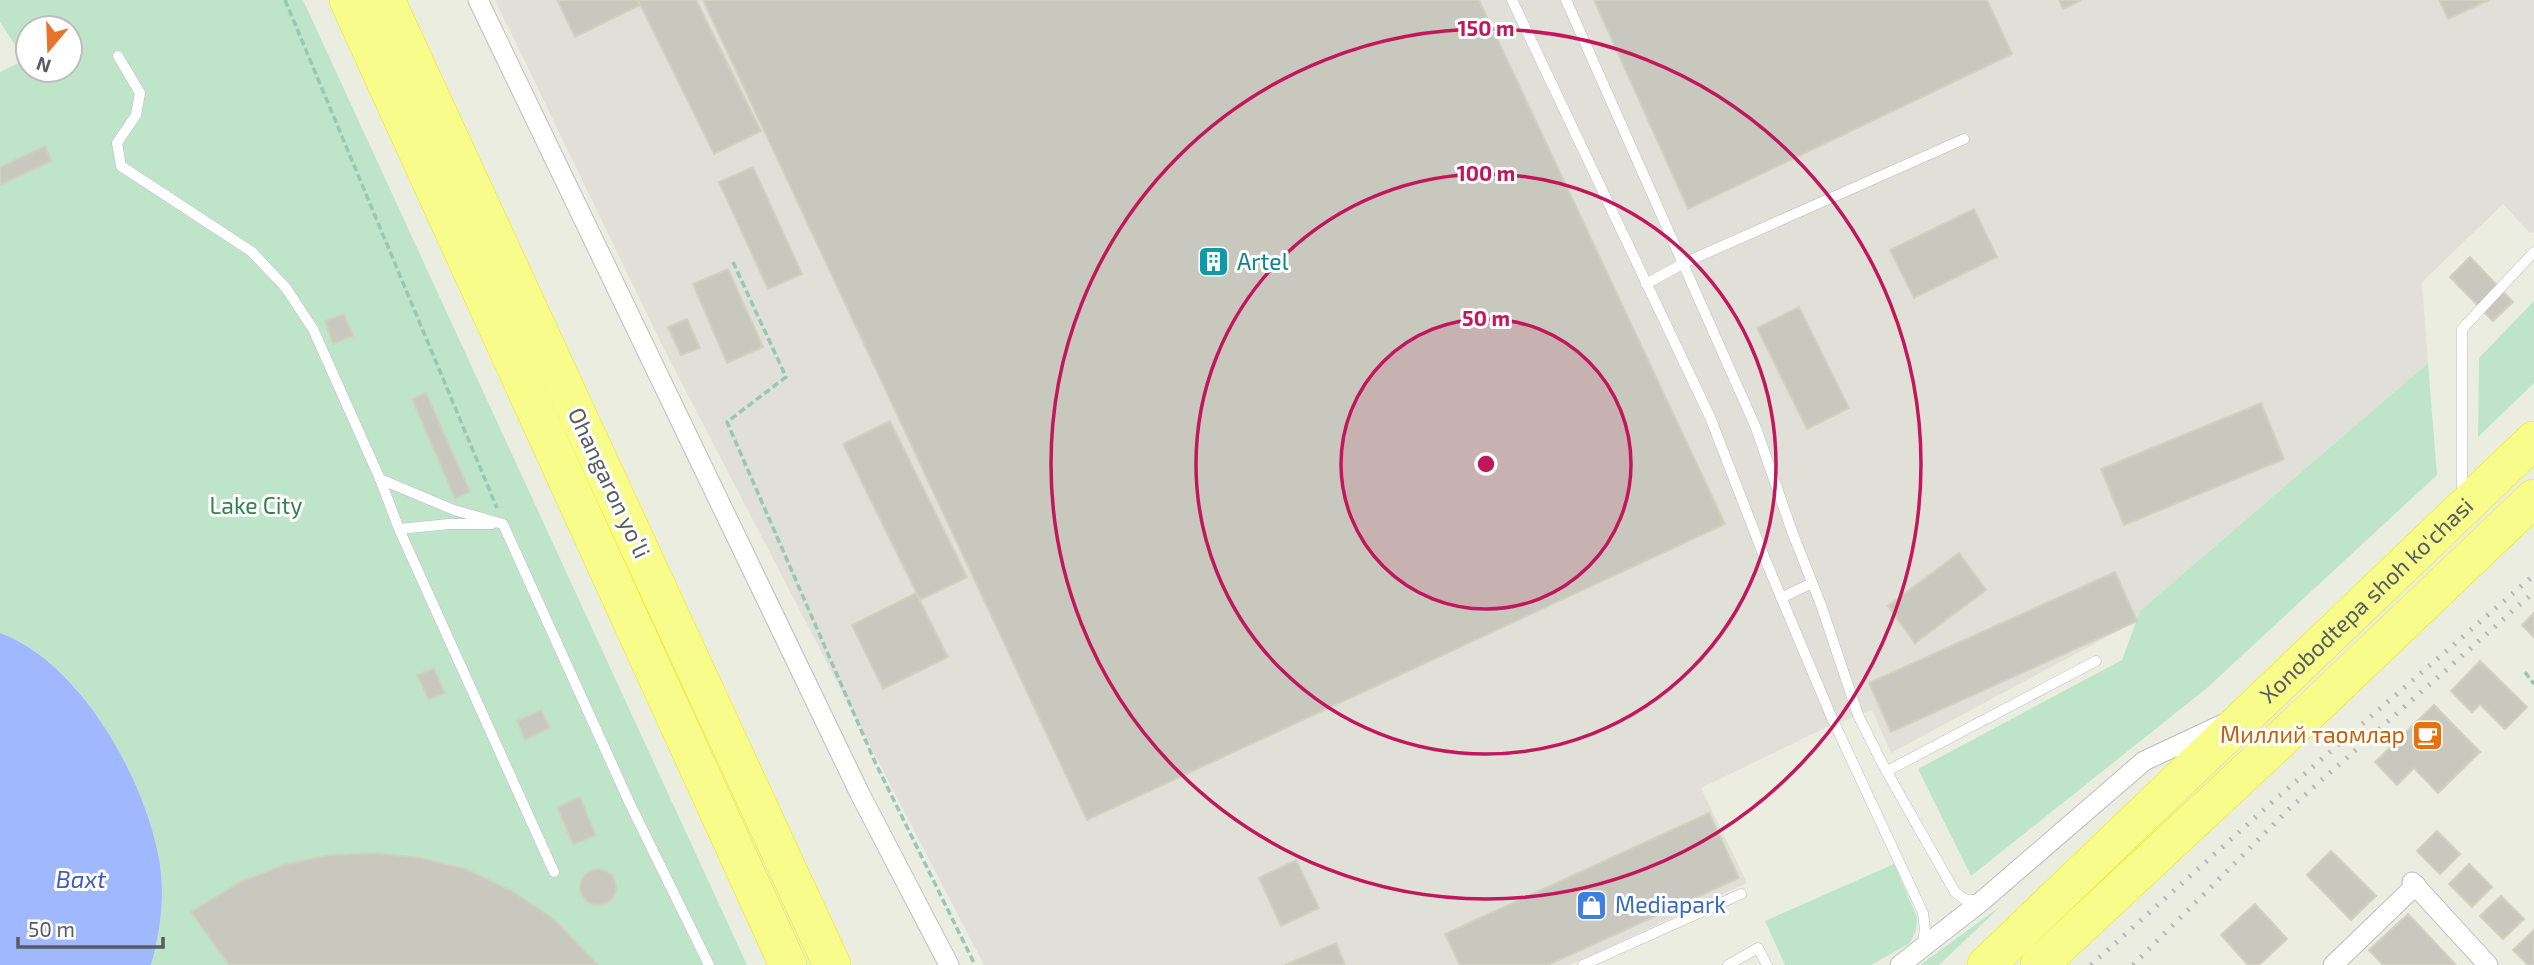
<svg xmlns="http://www.w3.org/2000/svg" width="2534" height="965" font-family="'Exo 2',sans-serif">
  <rect width="100%" height="100%" fill="#ecede1"/>
  <path fill="#e0e0d9" d="M 495,0 L 2534,0 L 2534,233 L 2529,232 L 2503,204 L 2422,282 L 2428,363 L 2140,611 L 2137,621 L 1891,753 L 1872,710 L 1825,728 L 1701,788 L 1747,883 L 1570,965 L 984,965 L 662,345 Z"/>
  <path fill="#bee5c9" fill-rule="evenodd" d="M 0,0 L 303,0 L 747,965 L 151,965 C 161,929 166,891 158,854 C 143,776 79,660 0,633 L 0,72 L 25,60 L 0,22 ZM 28,28 L 70,28 L 70,70 L 28,70 Z
    M 2534,301 L 2534,383 L 2478,437 L 2479,358 Z
    M 2428,363 L 2437,475 L 2207,688 L 1971,876 L 1918,769 L 2122,660 L 2140,611 Z
    M 1894,864 L 1917,917 L 1916,931 L 1910,943 L 1871,965 L 1785,965 L 1765,921 Z
    M 2001,906 L 1939,965 L 1920,965 Z"/>
  <path fill="#a0b9fe" d="M 0,633 C 79,661 143,776 158,854 C 166,891 161,929 151,965 L 0,965 Z"/>
  <path fill="#c8c8be" stroke="#d1d1c0" stroke-width="2" d="M 557,0 L 637,0 L 640,5 L 575,37 Z
    M 638,0 L 696,0 L 761,131 L 714,154 Z
    M 703,0 L 1479,0 L 1725,524 L 1087,820 Z
    M 1594,0 L 1987,0 L 2012,54 L 1688,209 Z
    M 2059,0 L 2082,0 L 2063,9 Z
    M 2439,0 L 2489,0 L 2448,19 Z
    M 45,146 L 52,161 L 0,185 L 0,167 Z
    M 753,167 L 802,274 L 768,289 L 719,182 Z
    M 1974,209 L 1997,257 L 1914,298 L 1890,250 Z
    M 2470,257 L 2513,302 L 2493,321 L 2450,277 Z
    M 728,269 L 763,347 L 727,363 L 693,284 Z
    M 1799,307 L 1849,408 L 1807,429 L 1757,328 Z
    M 344,314 L 353,336 L 333,344 L 325,321 Z
    M 687,319 L 700,348 L 681,355 L 668,327 Z
    M 426,393 L 470,492 L 455,499 L 412,399 Z
    M 2261,403 L 2284,459 L 2124,525 L 2101,469 Z
    M 890,421 L 967,577 L 920,600 L 843,444 Z
    M 1959,553 L 1986,590 L 1915,643 L 1888,606 Z
    M 2115,572 L 2137,621 L 1891,732 L 1869,683 Z
    M 916,593 L 948,657 L 883,689 L 852,625 Z
    M 2534,613 L 2534,637 L 2522,625 Z
    M 2480,661 L 2527,707 L 2505,729 L 2480,704 L 2472,712 L 2451,691 Z
    M 434,668 L 445,693 L 429,700 L 417,675 Z
    M 2434,705 L 2480,752 L 2438,793 L 2414,768 L 2397,785 L 2375,762 Z
    M 541,710 L 550,728 L 525,740 L 517,721 Z
    M 580,797 L 596,835 L 573,845 L 557,807 Z
    M 1709,813 L 1739,878 L 1548,965 L 1460,965 L 1445,934 Z
    M 2437,831 L 2460,854 L 2440,874 L 2417,851 Z
    M 2331,851 L 2376,896 L 2351,920 L 2307,875 Z
    M 375,853 L 421,858 L 466,869 L 512,891 L 554,919 L 598,965 L 229,965 L 191,912 L 240,882 L 283,865 L 329,855 Z
    M 1296,860 L 1319,908 L 1281,926 L 1259,878 Z
    M 2469,864 L 2492,887 L 2472,907 L 2449,884 Z
    M580 887a18 18 0 1 1 36 0a18 18 0 1 1-36 0Z
    M 2501,896 L 2524,919 L 2503,939 L 2480,916 Z
    M 2255,904 L 2287,939 L 2259,965 L 2248,965 L 2221,935 Z
    M 2408,914 L 2456,965 L 2383,965 L 2369,950 Z
    M 2534,930 L 2534,965 L 2528,965 L 2513,950 Z
    M 1336,943 L 1345,965 L 1285,965 Z"/>
  <g fill="none" stroke-linecap="round" stroke-linejoin="round">
    <defs>
      <path id="lane" d="M 1512,0 L 1710,417 L 1765,559 L 1831,716 L 1923,913 L 1925,930 L 1922,946
        M 1566,0 L 1756,428 L 1793,534 L 1821,605 L 1858,715 L 1883,765 L 1955,892 L 1964,899 L 1981,901
        M 118,56 L 140,93 L 136,115 L 117,143 L 121,166 L 252,252 L 286,288 L 313,329 L 380,479 L 399,529 L 554,872
        M 1646,284 L 1684,263 L 1964,139
        M 380,479 L 454,510 L 503,524 L 630,804 L 709,965
        M 2462,496 L 2462,329 L 2534,252
        M 399,529 L 449,524 L 492,524
        M 1781,598 L 1812,583
        M 1887,771 L 2096,661
        M 1583,965 L 1741,894
        M 1728,965 L 1758,948 L 1767,965"/>
      <path id="street" d="M 478,0 L 860,794 L 949,965
        M 2412,882 L 2488,965
        M 1900,965 L 1982,901 L 2144,761 L 2223,724
        M 2333,965 L 2416,885"/>
      <g id="highway">
        <path d="M 348,0 L 788,965"/>
        <path d="M 386,0 L 832,965"/>
        <path id="s1" d="M 1986,965 L 2534,440"/>
        <path d="M 2039,965 L 2278,742 L 2534,498"/>
      </g>
    </defs>
    <use href="#lane" stroke="#bcbcc3" stroke-width="11"/>
    <use href="#street" stroke="#bcbcc3" stroke-width="21"/>
    <use href="#highway" stroke="#ece902" stroke-width="38"/>
    <path stroke="#98c7b4" stroke-width="3.5" stroke-dasharray="7 3.5" stroke-linecap="butt" d="M 285,0 L 497,508
      M 733,262 L 786,377 L 727,422 L 875,762 L 975,965
      M 2525,672 L 2534,684"/>
    <use href="#lane" stroke="#fff" stroke-width="10"/>
    <use href="#street" stroke="#fff" stroke-width="19"/>
    <use href="#highway" stroke="#f7fc8a" stroke-width="37"/>
    <path stroke="#b7b7b8" stroke-width="5" stroke-dasharray="2 9" stroke-linecap="butt" d="M 2091,965 L 2278,797 L 2534,575
      M 2133,965 L 2289,809 L 2534,592"/>
  </g>
  <circle cx="1486" cy="464" r="145" fill="#c2185b" fill-opacity=".12"/>
  <g fill="none" stroke="#c2185b" stroke-width="3.5">
    <circle cx="1486" cy="464" r="145"/>
    <circle cx="1486" cy="464" r="290"/>
    <circle cx="1486" cy="464" r="435"/>
  </g>
  <defs>
    <symbol id="building-square" viewBox="-11 -11 22 22"><rect x="-9" y="-9" width="18" height="18" rx="4" fill="#0f9aa8" stroke="#fff"/><path d="M-4-6H4V6H1V3H-1V6H-4ZM-2.5-4.3h1.7v1.8h-1.7ZM.8-4.3h1.7v1.8H.8ZM-2.5-1h1.7V.8h-1.7ZM.8-1h1.7V.8H.8Z" fill="#fff"/></symbol>
    <symbol id="cafe-square" viewBox="-11 -11 22 22"><rect x="-9" y="-9" width="18" height="18" rx="4" fill="#e8710a" stroke="#fff"/><path d="M-5.5-4.5H6V0H3Q3 3.5 0 3.5H-2.5Q-5.5 3.5-5.5 0ZM3-3.2v2h1.7v-2ZM-6 4.5H4V6H-6Z" fill="#fff"/></symbol>
    <symbol id="shop-square" viewBox="-11 -11 22 22"><rect x="-9" y="-9" width="18" height="18" rx="4" fill="#3f7fe0" stroke="#fff"/><path d="M-5-2.5h2.3a2.7 3.5 0 0 1 5.4 0H5L5.5 6h-11ZM-1.5-2.5h3a1.5 2.3 0 0 0-3 0Z" fill="#fff"/></symbol>
  </defs>
  <g fill-rule="evenodd">
    <use href="#building-square" x="1196" y="244" width="35" height="35"/>
    <use href="#cafe-square" x="2410" y="718" width="35" height="35"/>
    <use href="#shop-square" x="1574" y="888" width="35" height="35"/>
  </g>
  <g text-anchor="middle" stroke-width="6" stroke-linejoin="round" paint-order="stroke">
    <g font-size="23" fill="#0d838f" stroke="#fff" text-anchor="start">
      <text x="1237" y="270">Artel</text>
    </g>
    <g font-size="23" fill="#5a5b62" stroke="#fff">
      <text transform="translate(609 483) rotate(65)" y="8">Ohangaron yoʻli</text>
      <text dy="8" stroke="none"><textPath href="#s1" startOffset="527">Xonobodtepa shoh ko'chasi</textPath></text>
    </g>
    <g font-size="23" fill="#34804e" stroke="#fff">
      <text x="256" y="514">Lake City</text>
    </g>
    <g font-size="23" fill="#c56008" stroke="#fff" text-anchor="end">
      <text x="2405" y="743">Миллий таомлар</text>
    </g>
    <g font-size="23" fill="#366cbe" stroke="#fff" text-anchor="start">
      <text x="1615" y="913">Mediapark</text>
    </g>
    <g font-size="24" font-style="italic" fill="#435bc1" stroke="#fff">
      <text x="81" y="888">Baхt</text>
    </g>
  </g>
  <circle cx="1486" cy="464" r="10" fill="#c2185b" stroke="#fff" stroke-width="3.5"/>
  <g font-size="21" text-anchor="middle" font-weight="bold" fill="#c2185b" stroke="#fff" stroke-width="6" stroke-linejoin="round" paint-order="stroke">
    <text x="1486" y="36">150 m</text>
    <text x="1486" y="181">100 m</text>
    <text x="1486" y="326">50 m</text>
  </g>
  <g transform="translate(49 49) rotate(199)"><circle r="33" fill="#ffffff" stroke="#bdbdc0" stroke-width="2"/>
  <path d="M0-5L12 26L0 18L-12 26Z" fill="#e7732d"/>
  <text y="-10" font-size="19" font-weight="bold" text-anchor="middle" fill="#5a5b62">N</text>
  </g>
  <path d="M18 937v10h145v-10" fill="none" stroke="#5a5b62" stroke-width="3.5"/>
  <text x="28" y="937" font-size="21" fill="#5a5b62" stroke="#ffffff" stroke-width="5" paint-order="stroke">50 m</text>
</svg>
